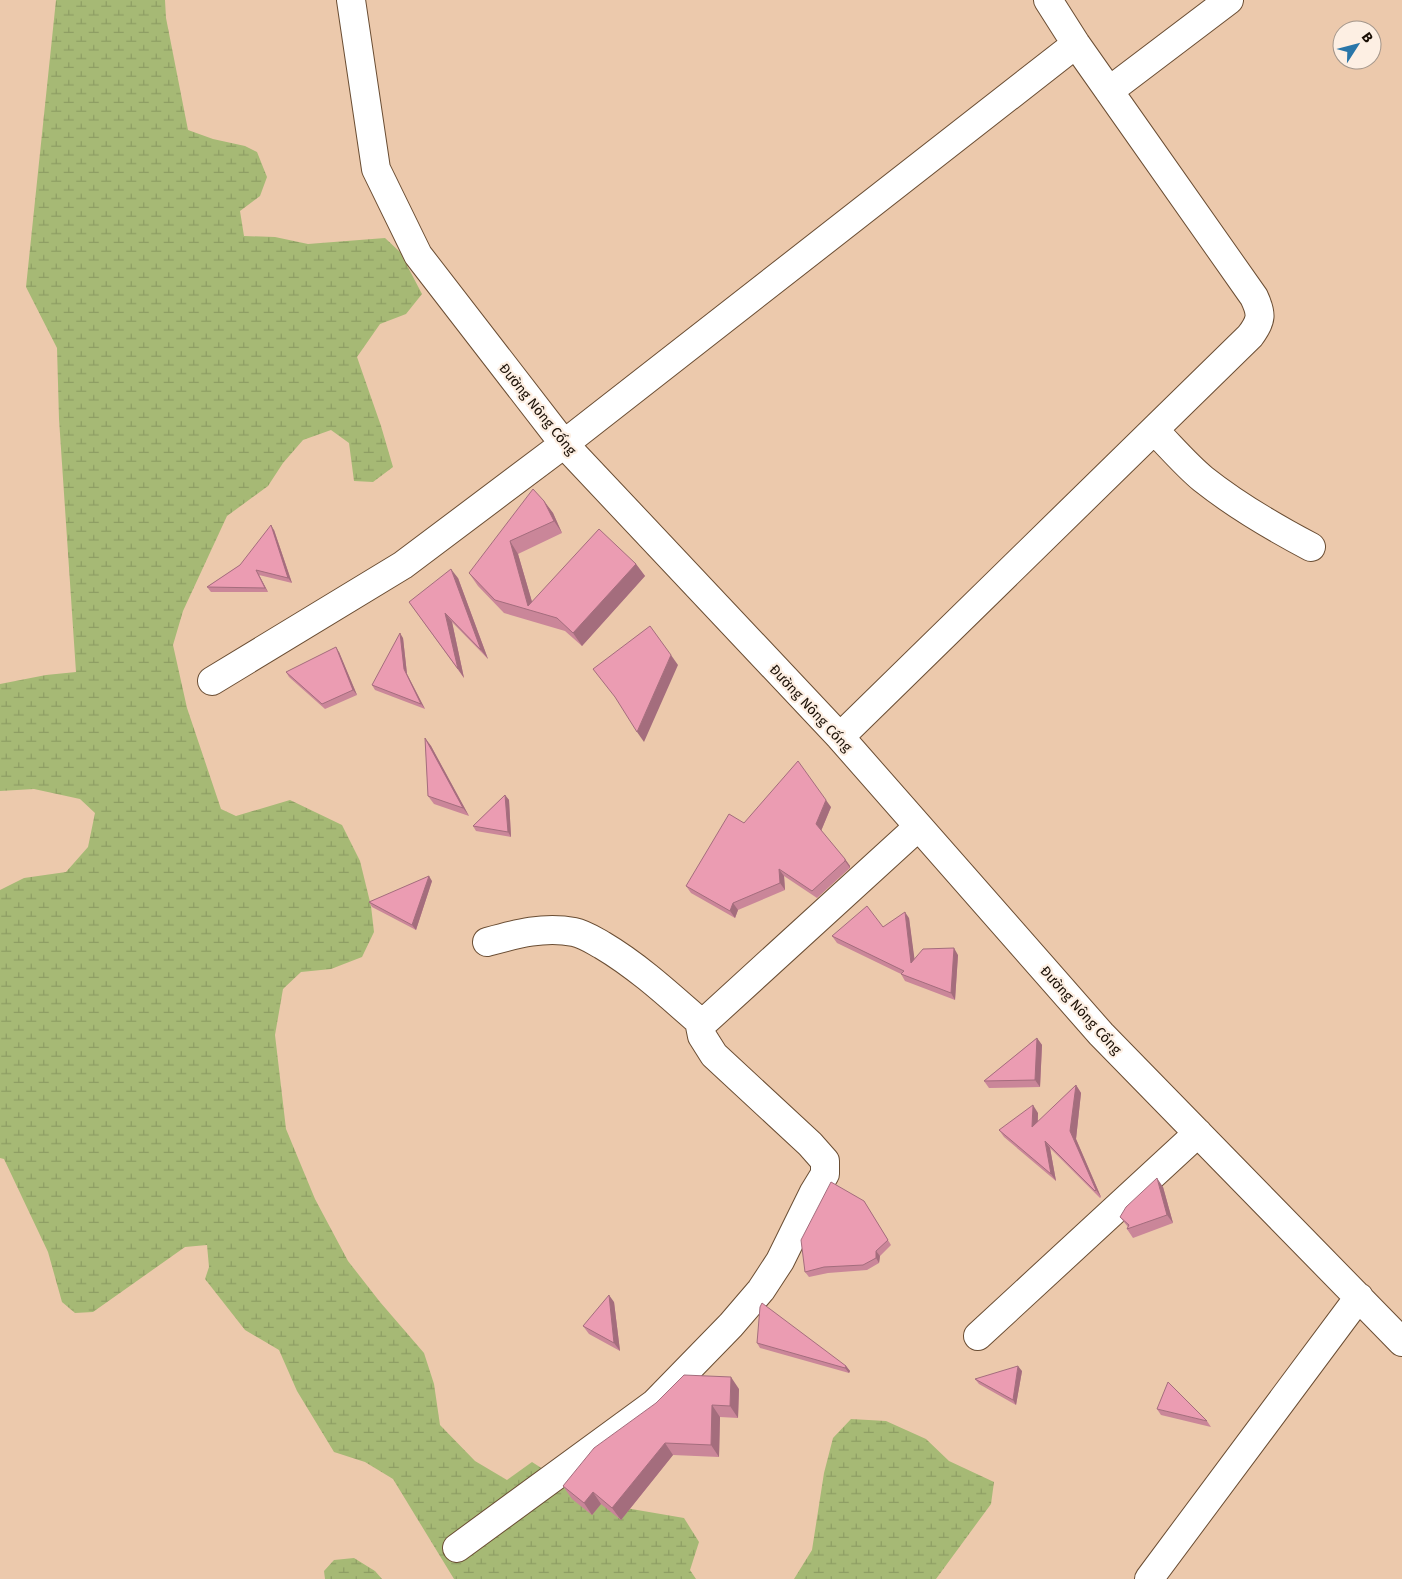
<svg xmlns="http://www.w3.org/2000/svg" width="1402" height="1579" font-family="'Fira Sans',sans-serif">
  <defs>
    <pattern id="wetland-marsh" width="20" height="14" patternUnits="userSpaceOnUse" patternTransform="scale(1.25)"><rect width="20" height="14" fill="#a6b975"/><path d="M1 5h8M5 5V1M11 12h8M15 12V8" fill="none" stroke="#8e9e64"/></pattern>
  </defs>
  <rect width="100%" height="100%" fill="#ecc9ac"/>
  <path fill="url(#wetland-marsh)" d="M 56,0 L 165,0 L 166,18 L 188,130 L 213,139 L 245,146 L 257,152 L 267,177 L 260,196 L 240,211 L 244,236 L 275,237 L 308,244 L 385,238 L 400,252 L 422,294 L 406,314 L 380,324 L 357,357 L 381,426 L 393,467 L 373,482 L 354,481 L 349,443 L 331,430 L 303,440 L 283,463 L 268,486 L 227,516 L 183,611 L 173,645 L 187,708 L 221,809 L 236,816 L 290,800 L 342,825 L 360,861 L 371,906 L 374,932 L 362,957 L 331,969 L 301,972 L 283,989 L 275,1035 L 286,1129 L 315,1199 L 348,1261 L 380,1302 L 424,1353 L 434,1384 L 440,1425 L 475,1461 L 507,1480 L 532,1462 L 577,1491 L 614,1506 L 684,1518 L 699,1542 L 690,1570 L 696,1579 L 454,1579 L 393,1479 L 365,1462 L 334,1452 L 297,1391 L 279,1350 L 245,1330 L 205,1279 L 209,1267 L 207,1245 L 185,1247 L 93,1312 L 75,1313 L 62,1302 L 48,1252 L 4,1159 L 0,1158 L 0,890 L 24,878 L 66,872 L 88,847 L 95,813 L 80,799 L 34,789 L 0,791 L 0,684 L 46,675 L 76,672 L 59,419 L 57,348 L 26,287 Z
    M 851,1419 L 886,1421 L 926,1439 L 949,1461 L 994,1482 L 991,1504 L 936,1579 L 794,1579 L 812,1550 L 824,1473 L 833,1438 Z
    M 354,1558 L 375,1571 L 382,1579 L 325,1579 L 324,1571 L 334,1560 Z"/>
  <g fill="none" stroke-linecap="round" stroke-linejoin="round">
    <defs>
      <path id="minor" d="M 351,0 L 376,169 L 418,255 L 564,444 L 840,737 L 1101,1034 L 1402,1342
        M 1109,91 L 1229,0
        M 1154,430 C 1170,446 1186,465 1203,479 C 1237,506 1273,527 1311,547
        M 212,681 L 403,565 L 564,444 L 1076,44
        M 840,737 L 1250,336 C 1262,320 1262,314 1254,297 L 1076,44 L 1048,0
        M 487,942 C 516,934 544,926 574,932 C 584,934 593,940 602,945 C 639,967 670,996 702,1024
        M 978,1336 L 1198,1133
        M 457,1548 L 655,1403 L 731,1325 L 761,1290 L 780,1261 L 814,1192 L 825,1174 L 825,1161 L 810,1144 L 714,1055 L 702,1036 L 700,1026 L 918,827
        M 1149,1579 L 1359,1297"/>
    </defs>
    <use href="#minor" stroke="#6a4d33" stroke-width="30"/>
    <use href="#minor" stroke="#fff" stroke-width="28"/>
  </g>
  <path fill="#ca8699" d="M 544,501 L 553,513 L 562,533 L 518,554 L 532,602 L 636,564 L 645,576 L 582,646 L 565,631 L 504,613 L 478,586 L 469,573 Z
    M 274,530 L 292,583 L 259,575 L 268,592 L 211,592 L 207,587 L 240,565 Z
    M 458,578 L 488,659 L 452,622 L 464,678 L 409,602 Z
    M 403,638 L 407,674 L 425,709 L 375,690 L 372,685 Z
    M 339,652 L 357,695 L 325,709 L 289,677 L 286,672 Z
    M 425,738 L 431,746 L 469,816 L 434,804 L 428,796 Z
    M 505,795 L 509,800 L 511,837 L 476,831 L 473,826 Z
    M 831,807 L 821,831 L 845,859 L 850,866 L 850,868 L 817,898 L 784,876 L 785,890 L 738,910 L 735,918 L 691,893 L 686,886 L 744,823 Z
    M 432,881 L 416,930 L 372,907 L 369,902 Z
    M 909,918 L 914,959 L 958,955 L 955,1000 L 905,981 L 901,974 L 837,943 L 832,936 L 883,927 Z
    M 1037,1038 L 1042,1045 L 1040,1087 L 989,1088 L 984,1081 Z
    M 1076,1085 L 1081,1093 L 1076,1139 L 1101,1197 L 1100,1198 L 1050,1148 L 1056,1181 L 1004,1137 L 999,1130 L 1038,1113 L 1038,1122 Z
    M 1163,1187 L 1173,1223 L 1133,1238 L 1127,1229 L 1128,1227 L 1120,1217 Z
    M 864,1201 L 891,1245 L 880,1256 L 879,1263 L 867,1270 L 828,1273 L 809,1277 L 805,1272 Z
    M 614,1302 L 620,1351 L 589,1334 L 583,1326 Z
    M 757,1343 L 846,1366 L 850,1371 L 849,1373 L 760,1348 Z
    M 1022,1371 L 1016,1405 L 979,1384 L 975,1379 Z
    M 739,1389 L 738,1418 L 720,1417 L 719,1457 L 673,1455 L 621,1520 L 601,1504 L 592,1515 L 572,1499 L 563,1486 Z
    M 1157,1409 L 1207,1421 L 1211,1427 L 1161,1415 Z"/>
  <path fill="#a46d7d" d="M 544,501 L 553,513 L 562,533 L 554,521 Z
    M 271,525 L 274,530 L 292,583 L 288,578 Z
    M 510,541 L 518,554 L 535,612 L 528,606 Z
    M 636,564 L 645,576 L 582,646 L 573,633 Z
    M 451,569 L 458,578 L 488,659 L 481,650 Z
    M 256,570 L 259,575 L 268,592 L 265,588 Z
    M 445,613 L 452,622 L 464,678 L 458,669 Z
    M 400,633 L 403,638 L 407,674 L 425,709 L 421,704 L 404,669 Z
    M 336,647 L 339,652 L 357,695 L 353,690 Z
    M 671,655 L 678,665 L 644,742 L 637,732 Z
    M 425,738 L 431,746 L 469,816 L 463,808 Z
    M 505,795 L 509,800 L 511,837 L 508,832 Z
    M 826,800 L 831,807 L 821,831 L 816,824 Z
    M 845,859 L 850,866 L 850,868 L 845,861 Z
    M 779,869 L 784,876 L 785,890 L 780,883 Z
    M 429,876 L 432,881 L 416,930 L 412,925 Z
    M 733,903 L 738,910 L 735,918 L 730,911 Z
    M 905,912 L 909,918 L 916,970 L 911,963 Z
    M 954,948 L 958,955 L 955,1000 L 951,993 Z
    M 1037,1038 L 1042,1045 L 1040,1087 L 1035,1080 Z
    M 1076,1085 L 1081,1093 L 1076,1139 L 1101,1197 L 1096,1190 L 1070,1131 Z
    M 1033,1105 L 1038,1113 L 1037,1135 L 1032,1127 Z
    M 1045,1141 L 1050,1148 L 1056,1181 L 1051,1174 Z
    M 1157,1178 L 1163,1187 L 1173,1223 L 1167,1215 Z
    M 876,1251 L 880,1256 L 879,1263 L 876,1258 Z
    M 609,1295 L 614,1302 L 620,1351 L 614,1343 Z
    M 846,1366 L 850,1371 L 849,1373 L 845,1368 Z
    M 1018,1366 L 1022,1371 L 1016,1405 L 1013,1400 Z
    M 731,1377 L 739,1389 L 738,1418 L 730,1406 Z
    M 712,1405 L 720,1417 L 719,1457 L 711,1445 Z
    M 665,1443 L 673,1455 L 621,1520 L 612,1508 Z
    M 593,1492 L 601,1504 L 592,1515 L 584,1503 Z"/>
  <path fill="#eb9cb2" stroke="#a46d7d" d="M 533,489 L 544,501 L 554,521 L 510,541 L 528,606 L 599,529 L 636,564 L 573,633 L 557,618 L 495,600 L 469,573 Z
    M 271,525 L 288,578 L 256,570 L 265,588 L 207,587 L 240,565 Z
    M 451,569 L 481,650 L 445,613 L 458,669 L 409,602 Z
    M 650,626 L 671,655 L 637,732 L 615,697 L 593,669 Z
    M 400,633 L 404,669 L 421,704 L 372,685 Z
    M 336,647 L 353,690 L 322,704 L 286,672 Z
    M 425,738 L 463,808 L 428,796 Z
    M 798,761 L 826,800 L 816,824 L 845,859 L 845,861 L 812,891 L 779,869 L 780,883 L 733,903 L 730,911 L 686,886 L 729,814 L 744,823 Z
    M 505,795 L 508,832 L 473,826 Z
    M 429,876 L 412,925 L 369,902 Z
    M 867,906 L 883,927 L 905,912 L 911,963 L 923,949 L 954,948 L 951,993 L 901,974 L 904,971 L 832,936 Z
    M 1037,1038 L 1035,1080 L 984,1081 Z
    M 1076,1085 L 1070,1131 L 1096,1190 L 1095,1191 L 1045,1141 L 1051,1174 L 999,1130 L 1033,1105 L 1032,1127 Z
    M 1157,1178 L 1167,1215 L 1127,1229 L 1129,1225 L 1120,1217 L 1126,1207 Z
    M 831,1182 L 864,1201 L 888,1240 L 876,1251 L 876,1258 L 863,1265 L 824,1267 L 805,1272 L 801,1240 Z
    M 609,1295 L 614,1343 L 583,1326 Z
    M 762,1303 L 846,1366 L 845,1368 L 757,1343 L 760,1307 Z
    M 1018,1366 L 1013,1400 L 975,1379 Z
    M 684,1375 L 731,1377 L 730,1406 L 712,1405 L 711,1445 L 665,1443 L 612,1508 L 593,1492 L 584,1503 L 563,1486 L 594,1448 L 656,1403 Z
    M 1168,1382 L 1207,1421 L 1157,1409 Z"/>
  <g text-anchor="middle" stroke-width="4.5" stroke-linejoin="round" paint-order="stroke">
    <g font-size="14" fill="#1b1006" stroke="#fdefe3">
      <text transform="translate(538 409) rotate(51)" y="5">Đường Nông Cống</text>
      <text transform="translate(811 708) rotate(47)" y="5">Đường Nông Cống</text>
      <text transform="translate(1081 1010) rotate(48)" y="5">Đường Nông Cống</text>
    </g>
  </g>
  <g transform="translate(1357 45) rotate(54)"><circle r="24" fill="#fdefe3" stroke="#a3968b"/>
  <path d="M0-4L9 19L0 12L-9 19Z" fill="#2976a9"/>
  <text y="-8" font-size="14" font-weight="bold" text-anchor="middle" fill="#1b1006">B</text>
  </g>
</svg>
